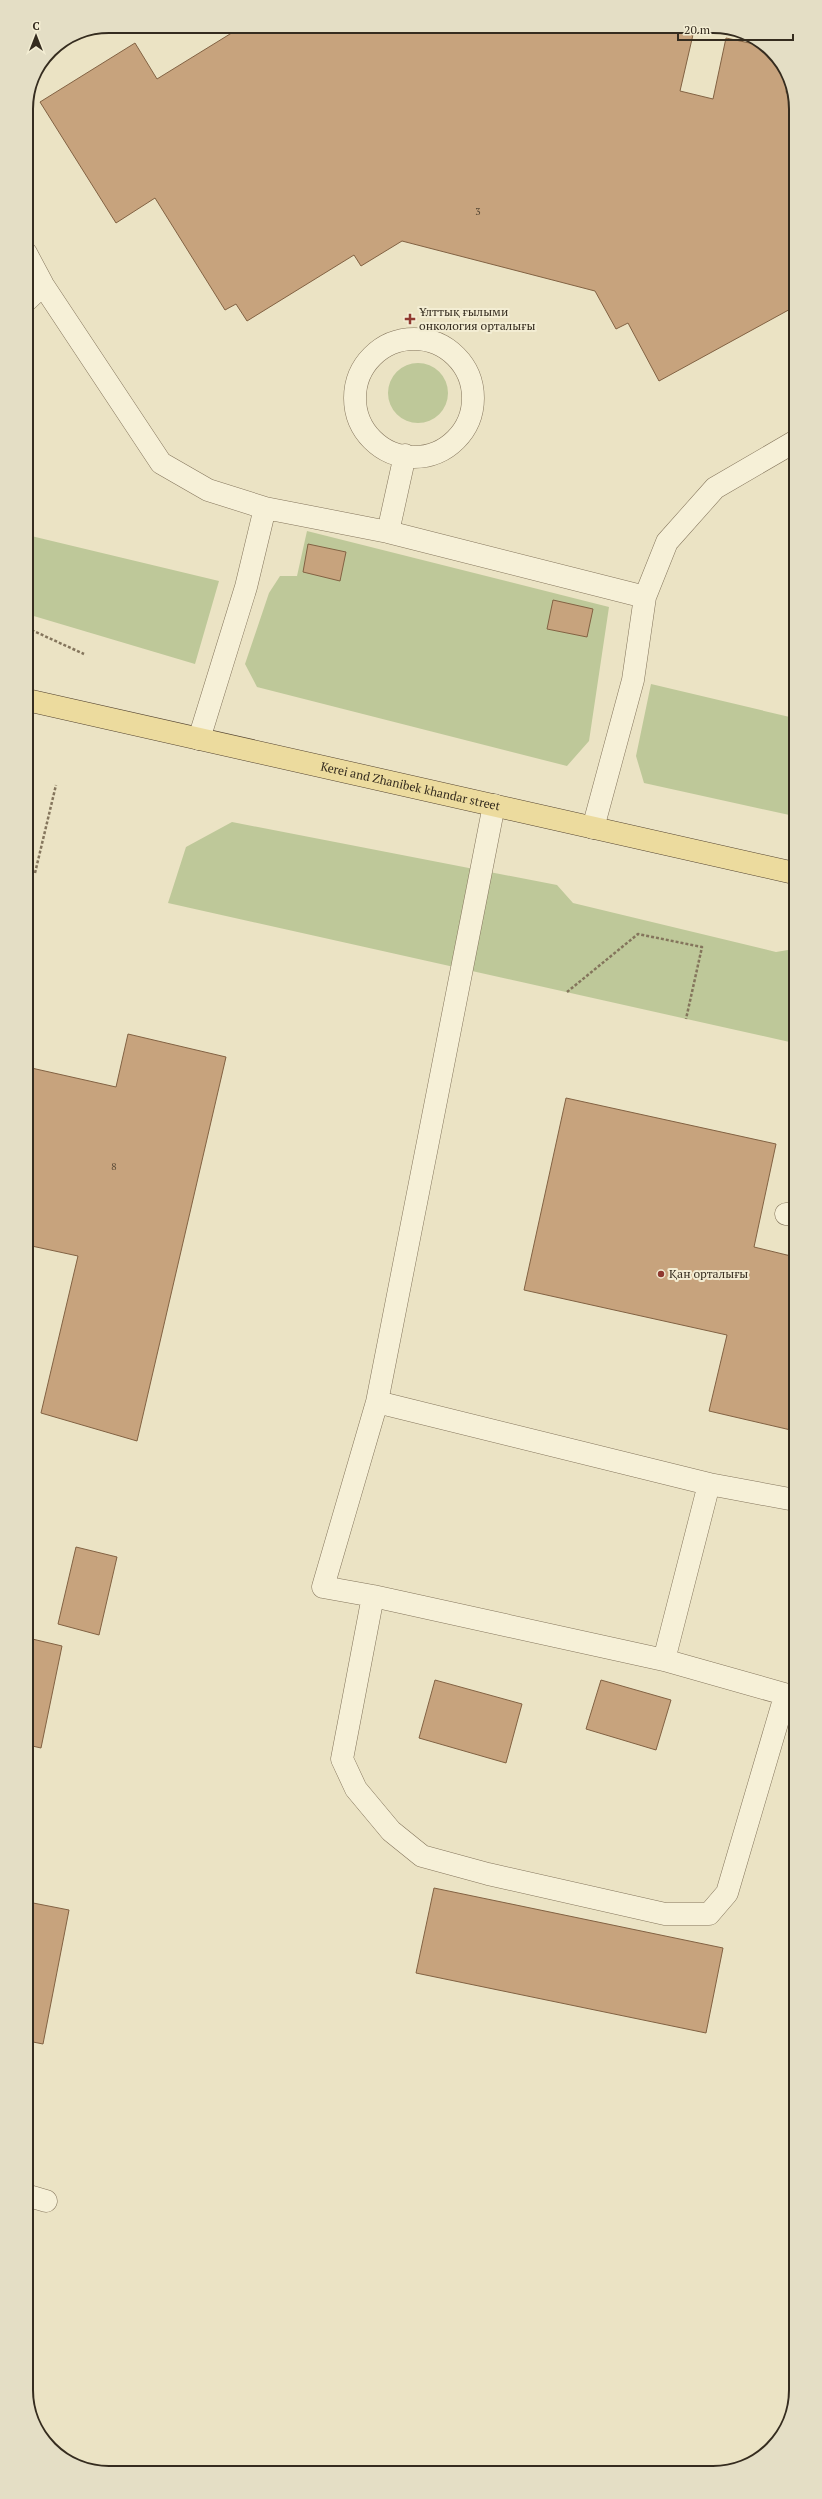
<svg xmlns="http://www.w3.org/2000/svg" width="822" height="2499" font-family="'PT Serif',serif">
  <rect width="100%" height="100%" fill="#ebe3c4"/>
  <path fill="#bec899" d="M388 393a30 30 0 1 1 60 0a30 30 0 1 1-60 0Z
    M 307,531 L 609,607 L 589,741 L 567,766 L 257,687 L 245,664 L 269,593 L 280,576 L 297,576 Z
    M 27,535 L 219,581 L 195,664 L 27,614 Z
    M 651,684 L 794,718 L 794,816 L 644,783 L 636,756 Z
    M 232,822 L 557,885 L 573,903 L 776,952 L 794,949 L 794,1043 L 168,903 L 186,847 Z"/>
  <path fill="#c7a37d" stroke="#826243" d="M 243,26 L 695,26 L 680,91 L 713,99 L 726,38 L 768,47 L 789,80 L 786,92 L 793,103 L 794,307 L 659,381 L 628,323 L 616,329 L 595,291 L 402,241 L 361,266 L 354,255 L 247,321 L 236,304 L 225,310 L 155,198 L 116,223 L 40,102 L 135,43 L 157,79 Z
    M 308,544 L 346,552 L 340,581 L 303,572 Z
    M 553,600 L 593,609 L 587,637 L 547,629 Z
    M 128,1034 L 226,1057 L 137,1441 L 41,1413 L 78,1256 L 27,1245 L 27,1067 L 116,1087 Z
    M 566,1098 L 776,1144 L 754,1247 L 795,1257 L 795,1431 L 709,1411 L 727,1335 L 524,1290 Z
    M 76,1547 L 117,1557 L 99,1635 L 58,1624 Z
    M 28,1638 L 62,1646 L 41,1748 L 28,1745 Z
    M 435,1680 L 522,1704 L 506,1763 L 419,1738 Z
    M 601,1680 L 671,1700 L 656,1750 L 586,1729 Z
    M 434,1888 L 723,1948 L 706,2033 L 416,1973 Z
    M 28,1902 L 69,1910 L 43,2044 L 28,2041 Z"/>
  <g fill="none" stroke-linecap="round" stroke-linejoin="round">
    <defs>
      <path id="minor" d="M 26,253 L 43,285 L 161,463 L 208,490 L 265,508 L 246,587 L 199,739
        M 26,301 L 43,285
        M355 398a59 59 0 1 1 118 0a59 59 0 1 1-118 0Z
        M 265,508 L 388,532 L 645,597
        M 388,532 L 405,455
        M 494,805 L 377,1402 L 323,1587 L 373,1596 L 664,1660 L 795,1697
        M 593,828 L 633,680 L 645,597 L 667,542 L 715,488 L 794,442
        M 786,1214 L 795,1215
        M 377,1402 L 709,1484 L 795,1500
        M 373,1596 L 342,1759 L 356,1789 L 391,1831 L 422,1856 L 488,1874 L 665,1914 L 709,1914 L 727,1893 L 785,1696
        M 664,1660 L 709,1484
        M 29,2196 L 46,2201"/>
      <g id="major">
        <path id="s1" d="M 27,700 L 794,873"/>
      </g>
    </defs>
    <use href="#minor" stroke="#84755c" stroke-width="23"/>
    <use href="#major" stroke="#534330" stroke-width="23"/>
    <path stroke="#84755c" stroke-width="2.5" stroke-dasharray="3 2" stroke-linecap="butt" d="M 27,628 L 84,654
      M 35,873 L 56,785
      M 567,992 L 638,934 L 702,947 L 686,1019"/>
    <use href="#minor" stroke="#f6f0d7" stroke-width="22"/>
    <use href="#major" stroke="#ecdb9e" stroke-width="22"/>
  </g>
  <g fill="#8f3930" stroke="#f3edd3" stroke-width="1.5">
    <path d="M408 313h4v4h4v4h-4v4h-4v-4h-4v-4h4z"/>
    <circle cx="661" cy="1274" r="4"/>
  </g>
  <g text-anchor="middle" stroke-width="4" stroke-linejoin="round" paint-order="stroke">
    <g font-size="10" fill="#5a4a36">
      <text x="478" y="215">3</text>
      <text x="114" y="1170">8</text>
    </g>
    <g font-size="12" fill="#352c1f" stroke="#f3edd3" text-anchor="start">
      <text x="419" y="316">Ұлттық ғылыми<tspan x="419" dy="14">онкология орталығы</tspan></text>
      <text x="669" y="1278">Қан орталығы</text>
    </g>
    <g font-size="12" fill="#352c1f" stroke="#f3edd3">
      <text dy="4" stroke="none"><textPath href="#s1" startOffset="393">Kerei and Zhanibek khandar street</textPath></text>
    </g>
  </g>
  <path d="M0 0H822V2499H0ZM109 33H713A76 76 0 0 1 789 109V2390A76 76 0 0 1 713 2466H109A76 76 0 0 1 33 2390V109A76 76 0 0 1 109 33Z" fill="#e4dec5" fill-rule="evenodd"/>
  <path fill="none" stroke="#352c1f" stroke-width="2" d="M109 33H713A76 76 0 0 1 789 109V2390A76 76 0 0 1 713 2466H109A76 76 0 0 1 33 2390V109A76 76 0 0 1 109 33Z"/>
  <g transform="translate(36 36)" stroke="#f3edd3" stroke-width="3" paint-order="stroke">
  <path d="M0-3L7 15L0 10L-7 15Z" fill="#352c1f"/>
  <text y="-6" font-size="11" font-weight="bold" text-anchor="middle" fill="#352c1f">С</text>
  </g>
  <path d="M678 34v6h115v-6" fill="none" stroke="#352c1f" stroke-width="2"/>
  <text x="684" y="34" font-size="12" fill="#352c1f" stroke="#f3edd3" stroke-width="3" paint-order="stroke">20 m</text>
</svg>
